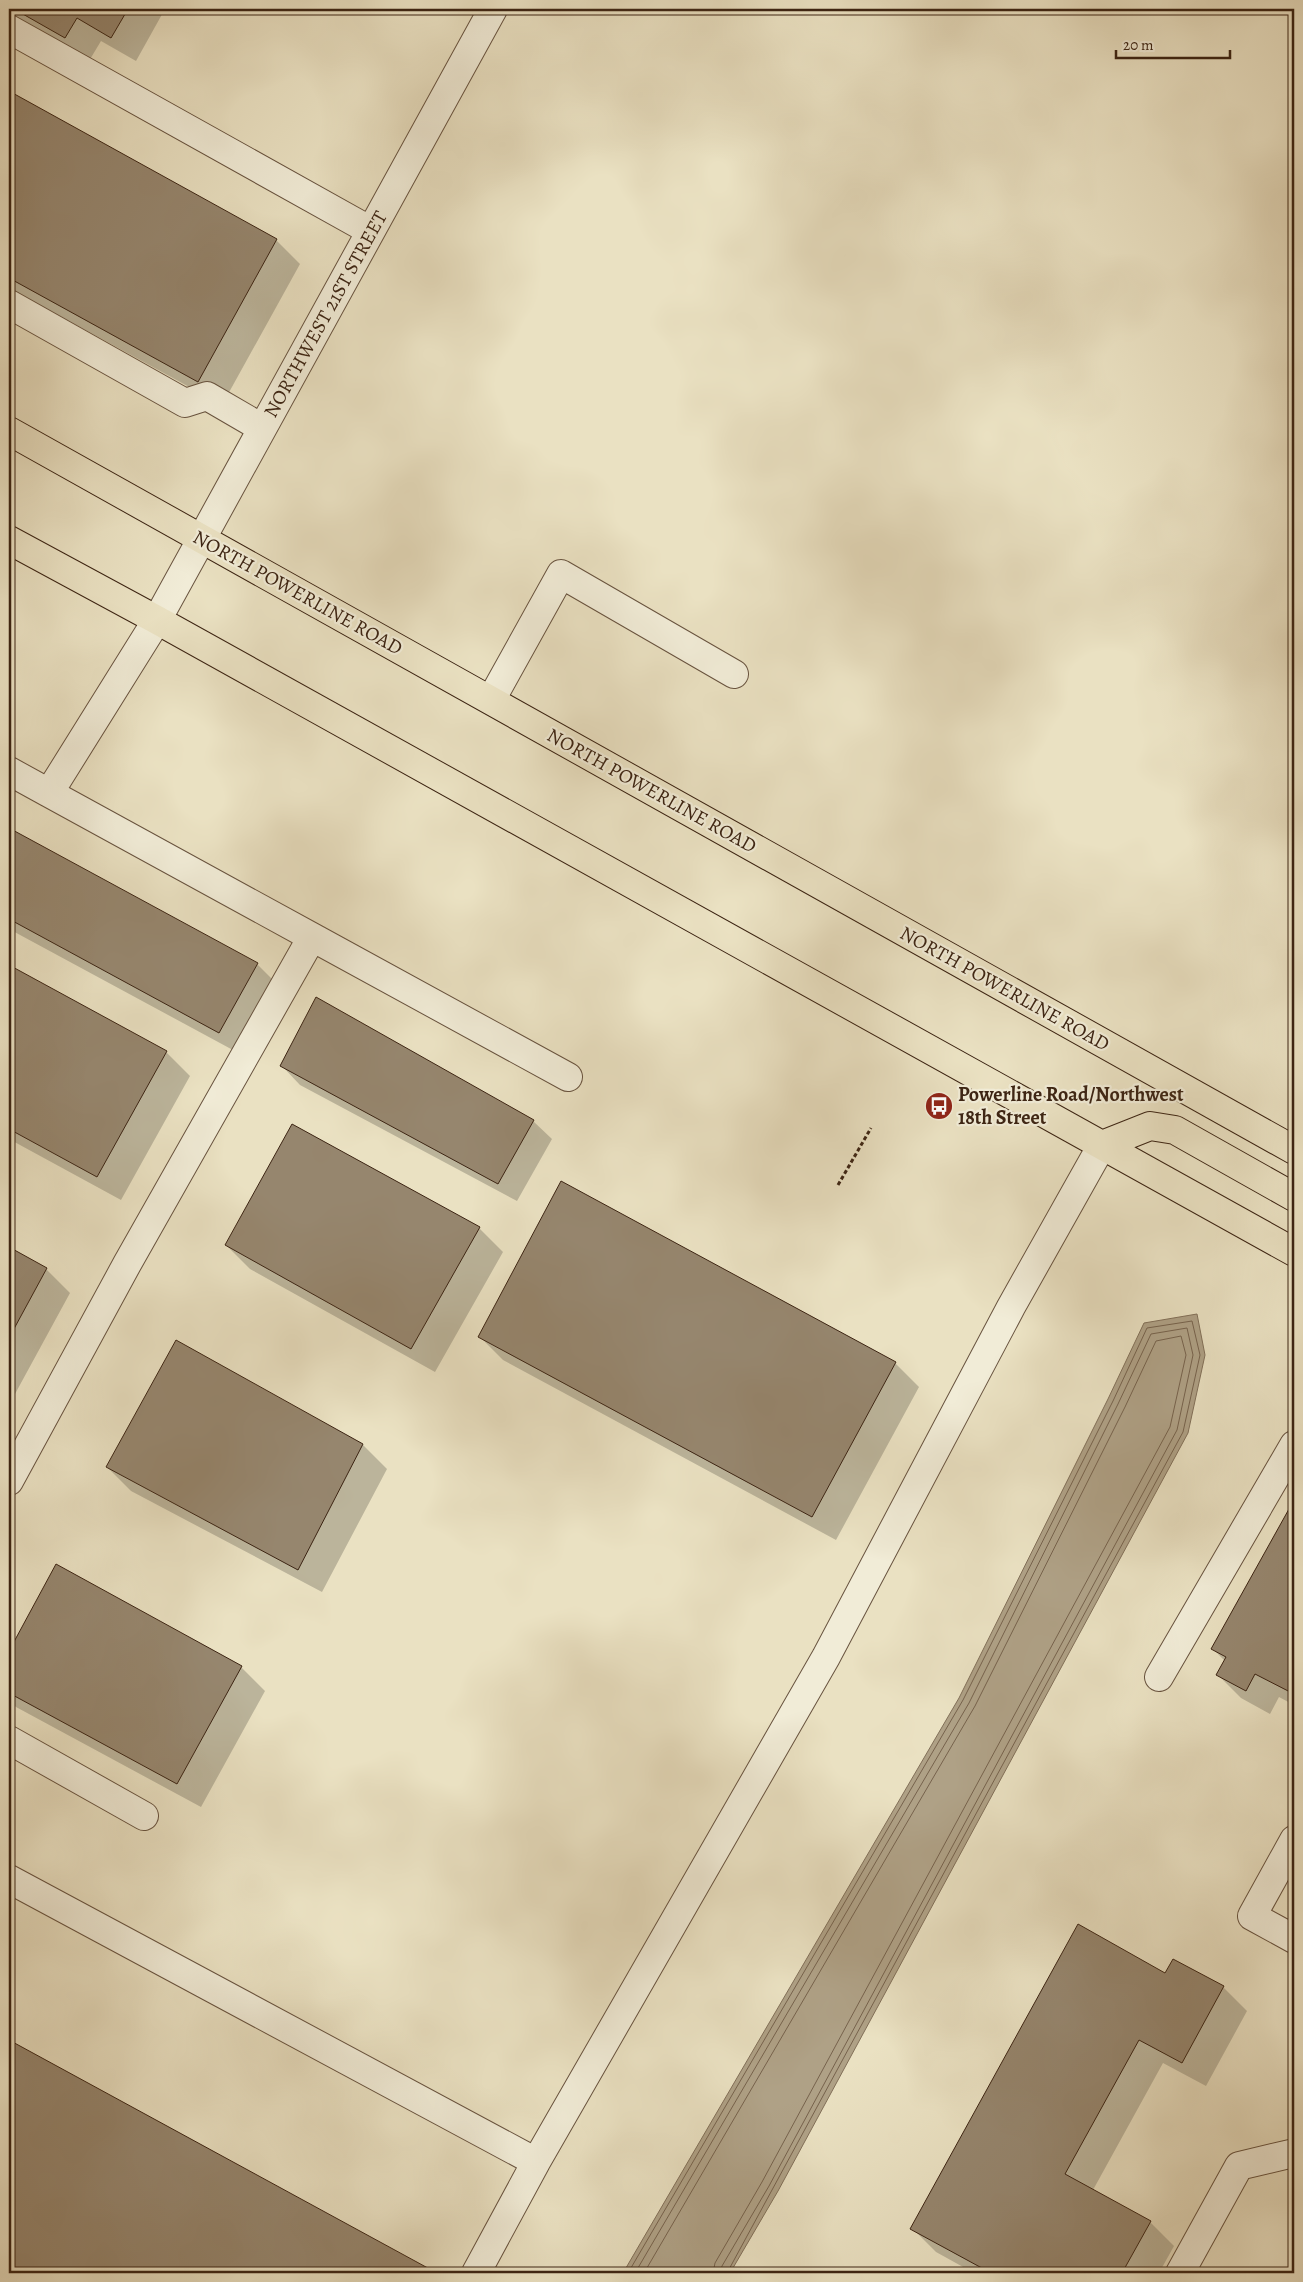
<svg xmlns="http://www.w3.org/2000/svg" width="1303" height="2282" font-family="Alegreya,serif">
  <rect width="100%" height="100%" fill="#eae1c2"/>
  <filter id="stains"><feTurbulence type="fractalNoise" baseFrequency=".004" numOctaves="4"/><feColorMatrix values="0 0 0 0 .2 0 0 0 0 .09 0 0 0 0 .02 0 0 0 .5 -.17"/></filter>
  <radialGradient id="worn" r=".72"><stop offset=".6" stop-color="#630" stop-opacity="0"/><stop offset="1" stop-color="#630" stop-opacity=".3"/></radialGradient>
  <path fill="#afa186" stroke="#816f58" d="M 1197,1314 L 1205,1355 L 1188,1433 L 778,2191 L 730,2273 L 623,2273 L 959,1698 L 1108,1399 L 1144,1323 Z"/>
  <path fill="#0003" d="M 9,9 L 165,9 L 136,61 L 101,41 L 89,61 L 9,15 Z
    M 9,92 L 276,240 L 300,264 L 222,405 L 9,288 Z
    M 9,830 L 257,964 L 281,988 L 244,1056 L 9,929 Z
    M 9,966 L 166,1052 L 190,1076 L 121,1200 L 9,1139 Z
    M 282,1066 L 533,1121 L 552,1139 L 517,1201 L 300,1085 Z
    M 562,1183 L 895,1363 L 919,1387 L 836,1540 L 503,1360 L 479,1336 Z
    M 479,1228 L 503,1252 L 435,1372 L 250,1269 L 226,1245 Z
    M 9,1249 L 46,1269 L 70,1293 L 9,1405 Z
    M 177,1342 L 363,1445 L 387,1469 L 322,1592 L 131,1491 L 107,1467 Z
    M 1294,1503 L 1294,1705 L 1279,1697 L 1270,1714 L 1241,1698 L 1217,1674 L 1225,1661 L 1213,1649 Z
    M 57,1566 L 241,1667 L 265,1691 L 201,1807 L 16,1707 L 9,1700 L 9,1654 Z
    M 1174,1960 L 1223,1987 L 1247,2011 L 1206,2086 L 1163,2063 L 1093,2190 L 1150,2222 L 1174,2246 L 1159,2273 L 974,2273 L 936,2252 L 912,2228 L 1166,1974 Z
    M 9,2041 L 435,2273 L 9,2273 Z"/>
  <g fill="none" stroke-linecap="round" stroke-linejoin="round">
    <path stroke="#76624c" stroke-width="1" d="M 628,2273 L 963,1700 L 1113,1401 L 1147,1328 L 1192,1321 L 1200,1355 L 1183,1432 L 727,2273
      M 635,2273 L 969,1703 L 1118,1404 L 1151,1334 L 1187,1328 L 1193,1355 L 1177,1430 L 769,2186 L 722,2266 L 720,2273
      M 644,2273 L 975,1706 L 1125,1407 L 1156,1341 L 1181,1336 L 1186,1355 L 1170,1427 L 762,2182 L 715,2263 L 713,2273"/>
  </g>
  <path fill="#96866e" stroke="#3c2413" d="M 14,9 L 128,9 L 111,38 L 77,18 L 65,38 Z
    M 9,91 L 277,239 L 198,382 L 9,278 Z
    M 9,828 L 258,963 L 219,1033 L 9,919 Z
    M 9,965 L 167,1051 L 97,1177 L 9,1129 Z
    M 316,997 L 534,1120 L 498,1184 L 280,1066 Z
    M 292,1124 L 480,1227 L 411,1349 L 225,1245 Z
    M 561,1181 L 896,1362 L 812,1517 L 478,1337 Z
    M 9,1247 L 47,1268 L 9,1338 Z
    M 176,1340 L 363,1444 L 298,1570 L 106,1467 Z
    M 1294,1500 L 1294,1694 L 1255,1674 L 1246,1691 L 1216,1675 L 1226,1657 L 1211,1649 Z
    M 56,1564 L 242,1666 L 177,1784 L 9,1693 L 9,1651 Z
    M 1078,1924 L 1165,1973 L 1173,1959 L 1224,1986 L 1182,2063 L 1139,2040 L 1065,2174 L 1151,2221 L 1122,2273 L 991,2273 L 910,2229 Z
    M 9,2040 L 437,2273 L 9,2273 Z"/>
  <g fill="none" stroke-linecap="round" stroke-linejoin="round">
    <defs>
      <path id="minor" d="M 9,29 L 371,231
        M 9,304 L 185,403 L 207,396 L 262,428
        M 491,700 L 561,574 L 734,674
        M 9,771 L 49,793 L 157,620 L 493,9
        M 312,937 L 568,1077
        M 9,1481 L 127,1264 L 312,937 L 49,793
        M 1159,1677 L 1294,1445
        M 9,1740 L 144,1816
        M 1294,1840 L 1252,1916 L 1294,1939
        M 9,1879 L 536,2162
        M 476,2273 L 536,2162 L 826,1657 L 1011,1307 L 1102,1145
        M 1180,2273 L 1239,2166 L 1294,2153"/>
      <path id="major" d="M 9,431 L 1294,1150
        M 9,540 L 157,620 L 1294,1252
        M 1102,1145 L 1150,1126 L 1175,1130 L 1294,1197"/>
    </defs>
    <use href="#minor" stroke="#68533f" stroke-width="30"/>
    <use href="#major" stroke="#3c2413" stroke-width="30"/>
    <path stroke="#3c2413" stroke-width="3" stroke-dasharray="4 2.5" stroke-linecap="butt" d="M 838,1185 L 871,1128"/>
    <use href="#minor" stroke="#f1ecd7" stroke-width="28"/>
    <use href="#major" stroke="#eae1c2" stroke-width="28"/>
  </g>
  <defs>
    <symbol id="bus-disc" viewBox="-11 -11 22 22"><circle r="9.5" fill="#8f2418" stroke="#f1ecd7"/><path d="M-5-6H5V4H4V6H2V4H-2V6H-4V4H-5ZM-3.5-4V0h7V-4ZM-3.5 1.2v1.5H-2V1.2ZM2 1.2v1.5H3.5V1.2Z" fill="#fff"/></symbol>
  </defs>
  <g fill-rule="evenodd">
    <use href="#bus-disc" x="923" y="1090" width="32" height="32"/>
  </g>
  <g text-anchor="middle" stroke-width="4.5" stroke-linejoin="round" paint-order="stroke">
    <g font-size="20" fill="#3c2413" stroke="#f1ecd7">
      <text transform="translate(325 314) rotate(-61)" y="7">NORTHWEST 21ST STREET</text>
      <text transform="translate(298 592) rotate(29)" y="7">NORTH POWERLINE ROAD</text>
      <text transform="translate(652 790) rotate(29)" y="7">NORTH POWERLINE ROAD</text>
      <text transform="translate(1005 988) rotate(29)" y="7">NORTH POWERLINE ROAD</text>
    </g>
    <g font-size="20" font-weight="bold" fill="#3c2413" stroke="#f1ecd7" text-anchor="start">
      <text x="958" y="1101">Powerline Road/Northwest<tspan x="958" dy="23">18th Street</tspan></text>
    </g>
  </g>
  <rect width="1303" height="2282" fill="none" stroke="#eae1c2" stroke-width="30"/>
  <rect x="10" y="10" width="1283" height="2262" fill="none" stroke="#3c2413" stroke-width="2.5"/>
  <rect x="15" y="15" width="1273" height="2252" fill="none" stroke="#3c2413"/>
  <path d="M1116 50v8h114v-8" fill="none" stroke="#3c2413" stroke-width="2.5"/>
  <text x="1123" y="50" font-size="15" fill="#3c2413" stroke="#f1ecd7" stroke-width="4" paint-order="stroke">20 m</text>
  <rect width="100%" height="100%" filter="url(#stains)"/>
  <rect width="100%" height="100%" fill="url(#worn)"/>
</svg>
